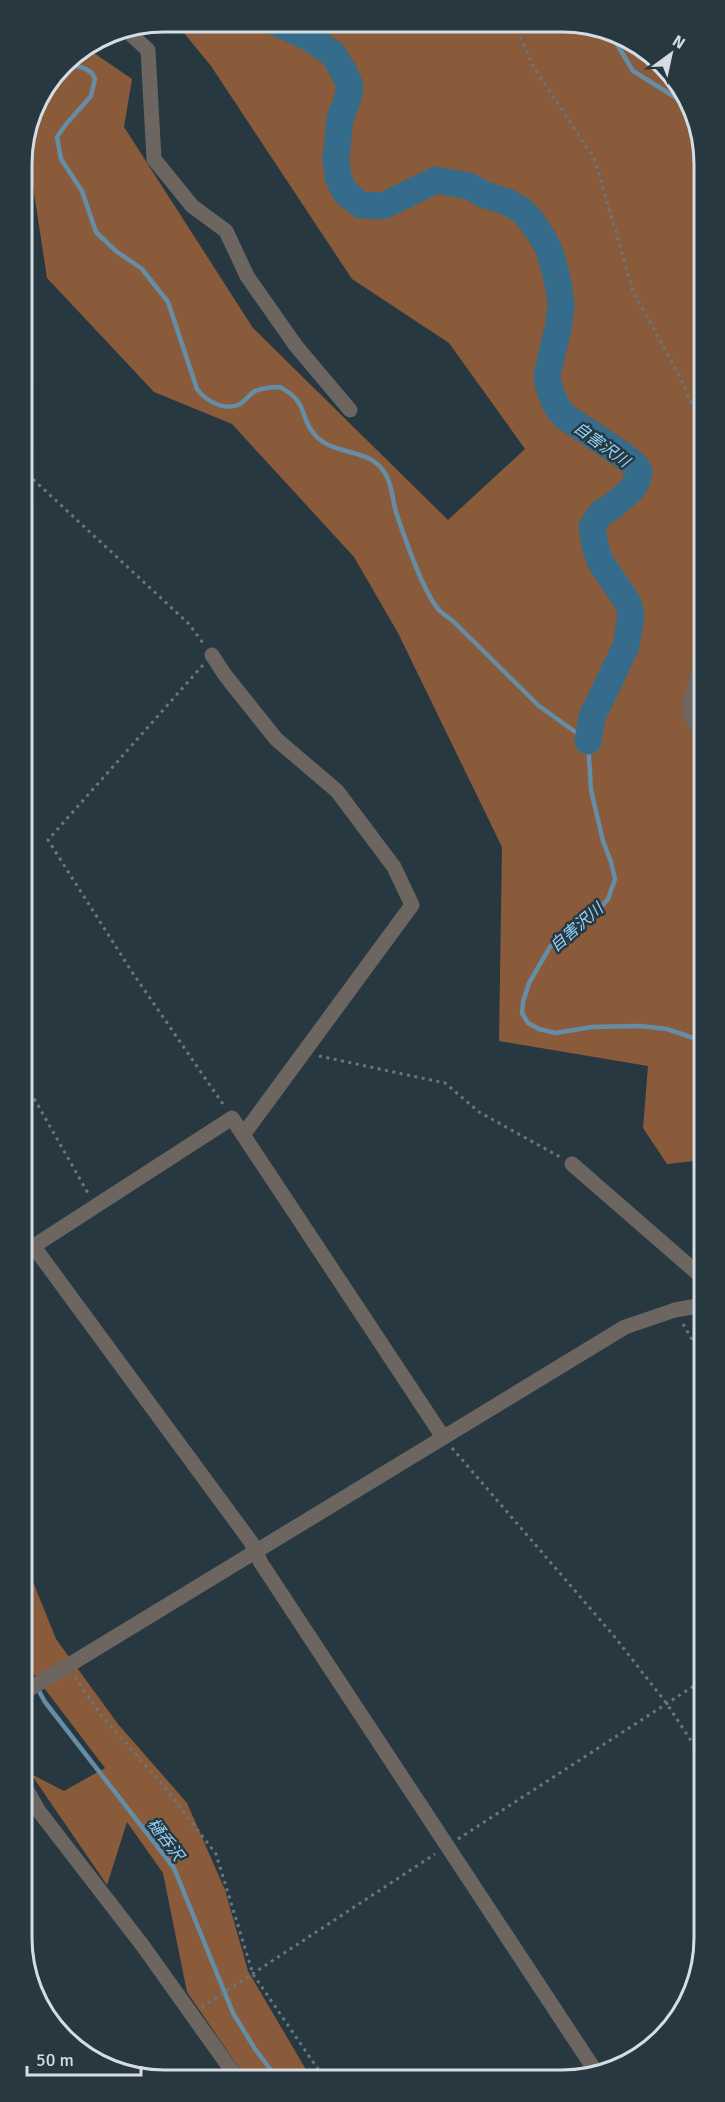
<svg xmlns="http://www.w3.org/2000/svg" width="725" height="2102" font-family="Signika,'Noto Sans JP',sans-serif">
  <rect width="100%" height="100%" fill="#283841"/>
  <path fill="#895b3a" d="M 174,21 L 589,24 L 662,63 L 701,136 L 703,1160 L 667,1164 L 643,1128 L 648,1066 L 499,1041 L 502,847 L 398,633 L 354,557 L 232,424 L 154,392 L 47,278 L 28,154 L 22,153 L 36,100 L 69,57 L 85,47 L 132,79 L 124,127 L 253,328 L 448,520 L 525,449 L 449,343 L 352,279 L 211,66 Z
    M 23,1557 L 56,1639 L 118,1724 L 187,1803 L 225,1890 L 248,1971 L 311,2078 L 246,2078 L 187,1992 L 163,1873 L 127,1822 L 107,1885 L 31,1774 L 64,1791 L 105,1768 L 32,1672 L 23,1677 Z"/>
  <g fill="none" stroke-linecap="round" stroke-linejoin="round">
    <path stroke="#658da6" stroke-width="4.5" d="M 612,36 L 633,71 L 683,102
      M 65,63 L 84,68 L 92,73 L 95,79 L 91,96 L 67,123 L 57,137 L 61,159 L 82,191 L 96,232 L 116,251 L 142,269 L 168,302 L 197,389 C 206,401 225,412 240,404 C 246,400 250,394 255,391 C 263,388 272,387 280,387 C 310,403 298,418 317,437 C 335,455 367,449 382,469 C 392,481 392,498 396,512 C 404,536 423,592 439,610 C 443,614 449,618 453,621 L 539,706 L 588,741 L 591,790 L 603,841 L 611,862 L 615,879 L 608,899 L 594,915 L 572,928 L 550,947 L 529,983 L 523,1002 L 522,1013 L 528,1023 L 539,1029 L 555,1033 L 592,1027 L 640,1026 L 667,1029 L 702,1041
      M 23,1662 L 45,1702 L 174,1868 L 233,2013 L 255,2049 L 277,2078"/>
    <path stroke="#356b8b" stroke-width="27" d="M 275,22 L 310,38 L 333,54 L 344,72 L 350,86 L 347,101 L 340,118 L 336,158 L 338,178 L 346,193 L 361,205 L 383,206 L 436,180 L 469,186 L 483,194 L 507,202 L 521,210 L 530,219 L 543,238 L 551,255 L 559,287 L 561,307 L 558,329 L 547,375 L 549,388 L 556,405 L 564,416 L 624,456 L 636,466 L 639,472 L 637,481 L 631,490 L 613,506 L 602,512 L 592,527 L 595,546 L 600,561 L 628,603 L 631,615 L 626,646 L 592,717 L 588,741"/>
    <path stroke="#69767f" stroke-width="3" stroke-dasharray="3 4.5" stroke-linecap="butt" d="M 514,23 L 533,66 L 595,160 L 633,291 L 680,377 L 702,428
      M 22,469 L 189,624 L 203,643
      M 702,538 L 699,556 L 702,591
      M 203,665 L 48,840 L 132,972 L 225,1107
      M 319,1056 L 445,1083 L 479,1112 L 560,1157
      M 23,1079 L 89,1195
      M 683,1324 L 703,1358
      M 452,1448 L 614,1636 L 667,1704 L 703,1759
      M 75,1677 L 101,1715 L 163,1785 L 216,1854 L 253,1974 L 324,2078
      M 458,1839 L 703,1680
      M 202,2007 L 435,1854"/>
    <path stroke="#6c6560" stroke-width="15" d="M 125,29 L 148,50 L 154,159 L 192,206 L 226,231 L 247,276 L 296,346 L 350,410
      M 212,655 L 225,675 L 276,739 L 337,791 L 394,867 L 412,905 L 243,1135
      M 702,658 L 690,703 L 691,716 L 702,736
      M 572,1164 L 703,1278
      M 34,1247 L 251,1542 L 261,1563 L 598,2075
      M 23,1253 L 232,1118 L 443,1437
      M 23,1693 L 625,1327 L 675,1310 L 703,1305
      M 24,1785 L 38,1810 L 143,1946 L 237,2078"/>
  </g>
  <g text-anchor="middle" stroke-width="5" stroke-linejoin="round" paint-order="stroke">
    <g font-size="16" font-style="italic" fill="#94d4fb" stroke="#283841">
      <text transform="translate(602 444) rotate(36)" y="6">自害沢川</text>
      <text transform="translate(576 927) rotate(-41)" y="6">自害沢川</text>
      <text transform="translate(166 1839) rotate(53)" y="6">樋呑沢</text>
    </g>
  </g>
  <path d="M0 0H725V2102H0ZM164 32H562A132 132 0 0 1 694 164V1938A132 132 0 0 1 562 2070H164A132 132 0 0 1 32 1938V164A132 132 0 0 1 164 32Z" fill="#283841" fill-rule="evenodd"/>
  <path fill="none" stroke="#d4dde4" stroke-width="3" d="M164 32H562A132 132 0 0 1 694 164V1938A132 132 0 0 1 562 2070H164A132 132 0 0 1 32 1938V164A132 132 0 0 1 164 32Z"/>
  <g transform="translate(671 54) rotate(33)" stroke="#283841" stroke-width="4.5" paint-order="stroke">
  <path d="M0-4.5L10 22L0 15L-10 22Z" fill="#d4dde4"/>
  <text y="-9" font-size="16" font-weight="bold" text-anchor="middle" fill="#d4dde4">N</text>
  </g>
  <path d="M27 2066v9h114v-9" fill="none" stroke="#d4dde4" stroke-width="3"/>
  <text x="36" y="2066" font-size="18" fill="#d4dde4" stroke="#283841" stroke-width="4.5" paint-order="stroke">50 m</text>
</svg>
